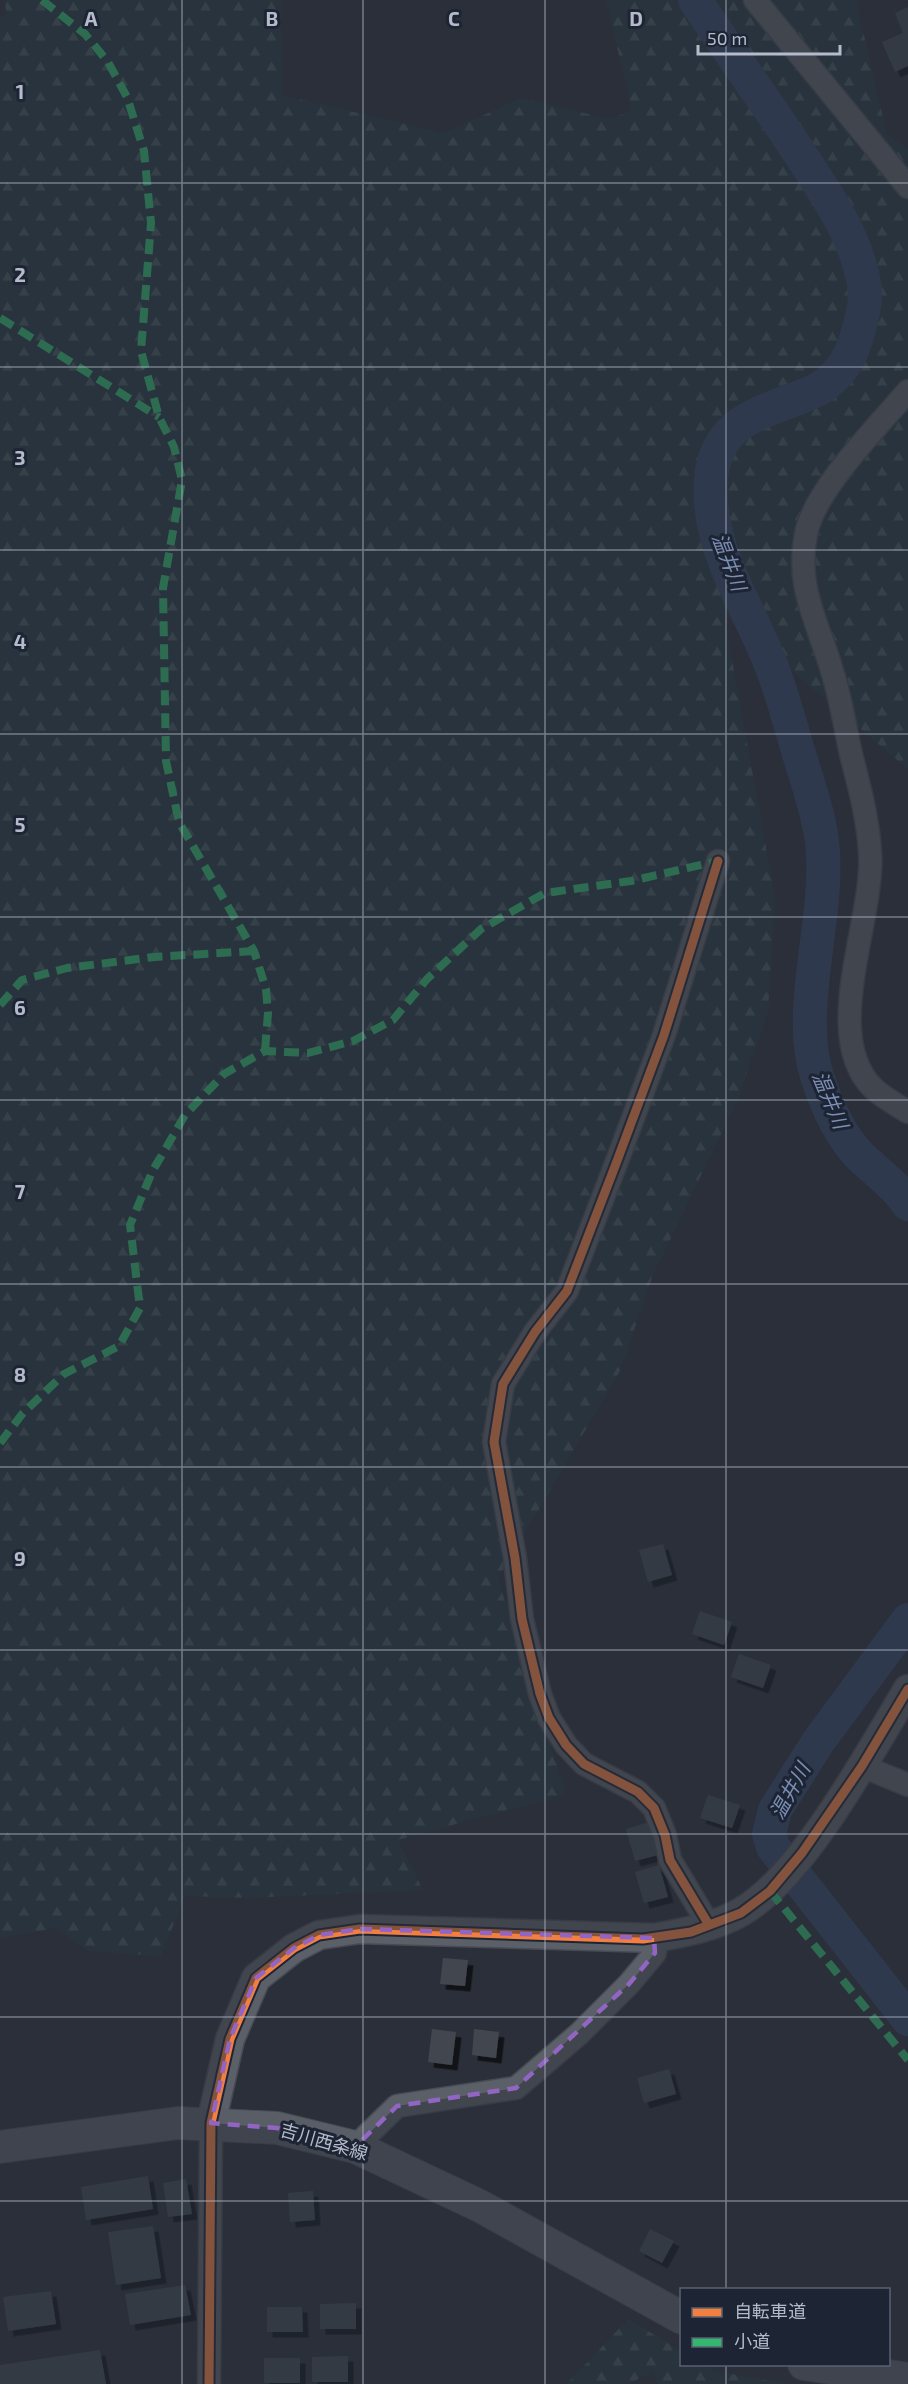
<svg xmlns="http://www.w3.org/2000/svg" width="908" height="2384" font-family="'Exo 2','Noto Sans JP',sans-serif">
  <defs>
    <pattern id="forest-firs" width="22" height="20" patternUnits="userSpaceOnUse" patternTransform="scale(1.5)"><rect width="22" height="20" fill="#273940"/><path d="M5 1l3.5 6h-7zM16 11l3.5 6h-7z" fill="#44545a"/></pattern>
    <filter id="shadow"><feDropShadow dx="5.5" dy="5.5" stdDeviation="0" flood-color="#0009"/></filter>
  </defs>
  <rect width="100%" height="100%" fill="#2a2f3a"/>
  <path fill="url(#forest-firs)" d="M 4,0 L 281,0 L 282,95 L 443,133 L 522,98 L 609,119 L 632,111 L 606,0 L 856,0 L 887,135 L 908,148 L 908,769 L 724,615 L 775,897 L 768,1012 L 737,1101 L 653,1275 L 620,1371 L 498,1579 L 566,1794 L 398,1840 L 423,1890 L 251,1898 L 185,1896 L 161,1956 L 88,1951 L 56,1928 L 0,1938 L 0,18 L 7,15 Z
    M 628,2319 L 681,2351 L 682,2364 L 704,2365 L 715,2371 L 787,2384 L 657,2384 L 653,2371 L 629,2384 L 567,2384 Z"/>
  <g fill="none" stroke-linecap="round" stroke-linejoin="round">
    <path stroke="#374564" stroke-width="34" d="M 695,0 C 732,56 772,110 808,166 C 831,202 854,236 863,278 C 868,299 862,319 856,339 C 849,364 832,385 808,394 C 762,413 716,420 711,479 C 706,543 743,598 767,655 C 781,687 789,721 799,754 C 808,784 818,811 822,841 C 831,915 795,1008 817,1076 C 826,1104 839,1134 859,1155 C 876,1172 895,1184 908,1204
      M 908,1620 L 818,1742 L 775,1810 L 769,1834 L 773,1847 L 908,2019"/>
  </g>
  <path fill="#424650" filter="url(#shadow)" d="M 908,7 L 908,66 L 895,72 L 882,42 L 903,33 L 895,13 Z
    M 663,1544 L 672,1575 L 648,1582 L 639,1550 Z
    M 700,1611 L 732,1622 L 724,1645 L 692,1634 Z
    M 739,1654 L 771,1665 L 763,1688 L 731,1677 Z
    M 708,1795 L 740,1805 L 732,1828 L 700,1818 Z
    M 649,1822 L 658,1855 L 635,1861 L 626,1829 Z
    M 659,1865 L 668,1897 L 644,1903 L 635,1872 Z
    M 443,1958 L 468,1960 L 465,1986 L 440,1984 Z
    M 432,2029 L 456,2032 L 452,2065 L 428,2062 Z
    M 474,2029 L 499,2032 L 496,2058 L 472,2055 Z
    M 669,2069 L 676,2094 L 644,2103 L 637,2078 Z
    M 148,2176 L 153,2209 L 86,2220 L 81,2187 Z
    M 186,2179 L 192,2214 L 168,2217 L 163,2183 Z
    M 313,2191 L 315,2220 L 290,2222 L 288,2193 Z
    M 153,2226 L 161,2278 L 116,2285 L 108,2232 Z
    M 650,2229 L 674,2241 L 662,2263 L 639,2251 Z
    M 185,2285 L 191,2315 L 130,2325 L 125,2294 Z
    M 51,2291 L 56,2324 L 8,2331 L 3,2297 Z
    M 356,2303 L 356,2329 L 320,2329 L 320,2304 Z
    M 267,2307 L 302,2307 L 303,2332 L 267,2332 Z
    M 100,2350 L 106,2384 L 0,2384 L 0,2365 Z
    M 348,2356 L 348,2382 L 312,2382 L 312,2357 Z
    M 264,2358 L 300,2358 L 300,2383 L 264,2383 Z"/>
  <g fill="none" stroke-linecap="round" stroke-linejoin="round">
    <defs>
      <path id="minor" d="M 755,0 L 908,187
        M 908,391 C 879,425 814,490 806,534 C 795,588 819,624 833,674 C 841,700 845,727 851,754 C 859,786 868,818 870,852 C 875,918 819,1037 874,1089 C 884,1098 897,1105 908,1112
        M 862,1766 L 908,1785
        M 709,1925 L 670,1860 L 665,1835 L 654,1808 L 638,1792 L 584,1764 L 566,1745 L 549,1718 L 540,1694 L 522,1619 L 515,1558 L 494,1442 L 503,1384 L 535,1332 L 567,1291 L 617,1161 L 664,1035 L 718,861
        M 355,2147 L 397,2106 L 516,2088 L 579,2034 L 629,1984 L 655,1953 L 654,1938
        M 209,2384 L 211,2123"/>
      <path id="tertiary" d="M 211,2123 L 230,2039 L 256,1978 L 294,1948 L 319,1935 L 360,1929 L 654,1938 C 683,1933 715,1927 741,1912 C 802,1878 871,1750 908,1689"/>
      <path id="secondary" d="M 0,2147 L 178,2123 L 277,2128 L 355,2147 L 480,2206 L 682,2318
        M 804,2364 L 908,2379"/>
    </defs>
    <use href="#minor" stroke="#474b53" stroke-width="25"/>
    <use href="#tertiary" stroke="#474b53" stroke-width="31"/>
    <use href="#secondary" stroke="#474b53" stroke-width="34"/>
    <use href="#minor" stroke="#5b5f67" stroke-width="22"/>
    <use href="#tertiary" stroke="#5b5f67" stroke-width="28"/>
    <use href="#secondary" stroke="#595d66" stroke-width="32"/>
    <path stroke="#33b770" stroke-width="8" stroke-dasharray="15 8" stroke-linecap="butt" d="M 42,0 L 85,34 L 108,62 L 127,97 L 144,151 L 151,223 L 141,351 L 159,417 L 174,447 L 182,480 L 163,588 L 166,761 L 179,822 L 254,951 L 266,989 L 268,1013 L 265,1051
      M 0,318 L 159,417
      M 0,1005 L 22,980 L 67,968 L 154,957 L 254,951
      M 0,1443 L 23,1413 L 64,1374 L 119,1346 L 140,1308 L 130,1225 L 152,1172 L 185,1115 L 224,1074 L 265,1051 L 308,1053 L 353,1041 L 393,1020 L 427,979 L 481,929 L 545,893 L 631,881 L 718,861
      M 770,1891 L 908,2060"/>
    <defs>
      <path id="cycleway" d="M 709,1925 L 670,1860 L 665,1835 L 654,1808 L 638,1792 L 584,1764 L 566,1745 L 549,1718 L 540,1694 L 522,1619 L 515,1558 L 494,1442 L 503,1384 L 535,1332 L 567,1291 L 617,1161 L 664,1035 L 718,861
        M 209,2384 L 211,2123 L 230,2039 L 256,1978 L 294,1948 L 319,1935 L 360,1929 L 643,1939 L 691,1932 L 741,1913 L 770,1891 L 802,1853 L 862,1766 L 908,1689"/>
    </defs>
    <use href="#cycleway" stroke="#1d2535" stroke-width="13"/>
    <use href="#cycleway" stroke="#f27e40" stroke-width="9"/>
  </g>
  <path d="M0 0H908V2384H0ZM 360,1929 L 654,1938 L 655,1953 L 629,1984 L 516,2088 L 397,2106 L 355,2147 L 277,2128 L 211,2123 L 230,2039 L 256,1978 L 294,1948 L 319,1935 Z" fill="#2a2f3a" fill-opacity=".55" fill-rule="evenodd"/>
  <path fill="none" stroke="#9265c4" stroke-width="4.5" stroke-dasharray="12 8" stroke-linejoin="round" d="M 360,1929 L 654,1938 L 655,1953 L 629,1984 L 516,2088 L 397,2106 L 355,2147 L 277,2128 L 211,2123 L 230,2039 L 256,1978 L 294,1948 L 319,1935 Z"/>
  <path fill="none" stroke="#b5bbcb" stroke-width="1.5" stroke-opacity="0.55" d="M 182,0 L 182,2384M 363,0 L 363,2384M 545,0 L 545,2384M 726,0 L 726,2290M 0,183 L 908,183M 0,367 L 908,367M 0,550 L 908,550M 0,734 L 908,734M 0,917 L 908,917M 0,1100 L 908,1100M 0,1284 L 908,1284M 0,1467 L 908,1467M 0,1650 L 908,1650M 0,1834 L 908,1834M 0,2017 L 908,2017M 0,2201 L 908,2201M 726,2364 L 726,2384"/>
  <g text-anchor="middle" stroke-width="6" stroke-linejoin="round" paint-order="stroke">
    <g font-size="18" fill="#b5bbcb" stroke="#1d2535">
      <text transform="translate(324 2142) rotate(16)" y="6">吉川西条線</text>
    </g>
    <g font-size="20" font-style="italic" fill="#7c8eb3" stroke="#1d2535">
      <text transform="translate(729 562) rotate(69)" y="7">温井川</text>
      <text transform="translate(830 1100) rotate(67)" y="7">温井川</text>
      <text transform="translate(790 1791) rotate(-61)" y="7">温井川</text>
    </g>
  </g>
  <g font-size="20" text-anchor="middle" font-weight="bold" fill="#b5bbcb" stroke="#1d2535" stroke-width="6" stroke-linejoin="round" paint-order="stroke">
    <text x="91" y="26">A</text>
    <text x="272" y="26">B</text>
    <text x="454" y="26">C</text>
    <text x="636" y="26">D</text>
    <text x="20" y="99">1</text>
    <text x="20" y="282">2</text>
    <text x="20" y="465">3</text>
    <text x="20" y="649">4</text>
    <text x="20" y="832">5</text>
    <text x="20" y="1015">6</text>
    <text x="20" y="1199">7</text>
    <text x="20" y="1382">8</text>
    <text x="20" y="1566">9</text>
  </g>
  <rect x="680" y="2288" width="210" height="78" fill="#1d2535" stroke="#5a6171" stroke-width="1.5"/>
  <rect x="692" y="2308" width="30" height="9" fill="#f27e40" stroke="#5a6171" stroke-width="1.5"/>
  <text x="734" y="2318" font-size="18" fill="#b5bbcb">自転車道</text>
  <rect x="692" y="2338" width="30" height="9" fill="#33b770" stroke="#5a6171" stroke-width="1.5"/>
  <text x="734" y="2348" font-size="18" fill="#b5bbcb">小道</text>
  <path d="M698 45v9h142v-9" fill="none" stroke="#b5bbcb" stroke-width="3"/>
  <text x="707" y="45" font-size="18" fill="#b5bbcb" stroke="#1d2535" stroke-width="4.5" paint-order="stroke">50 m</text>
</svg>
